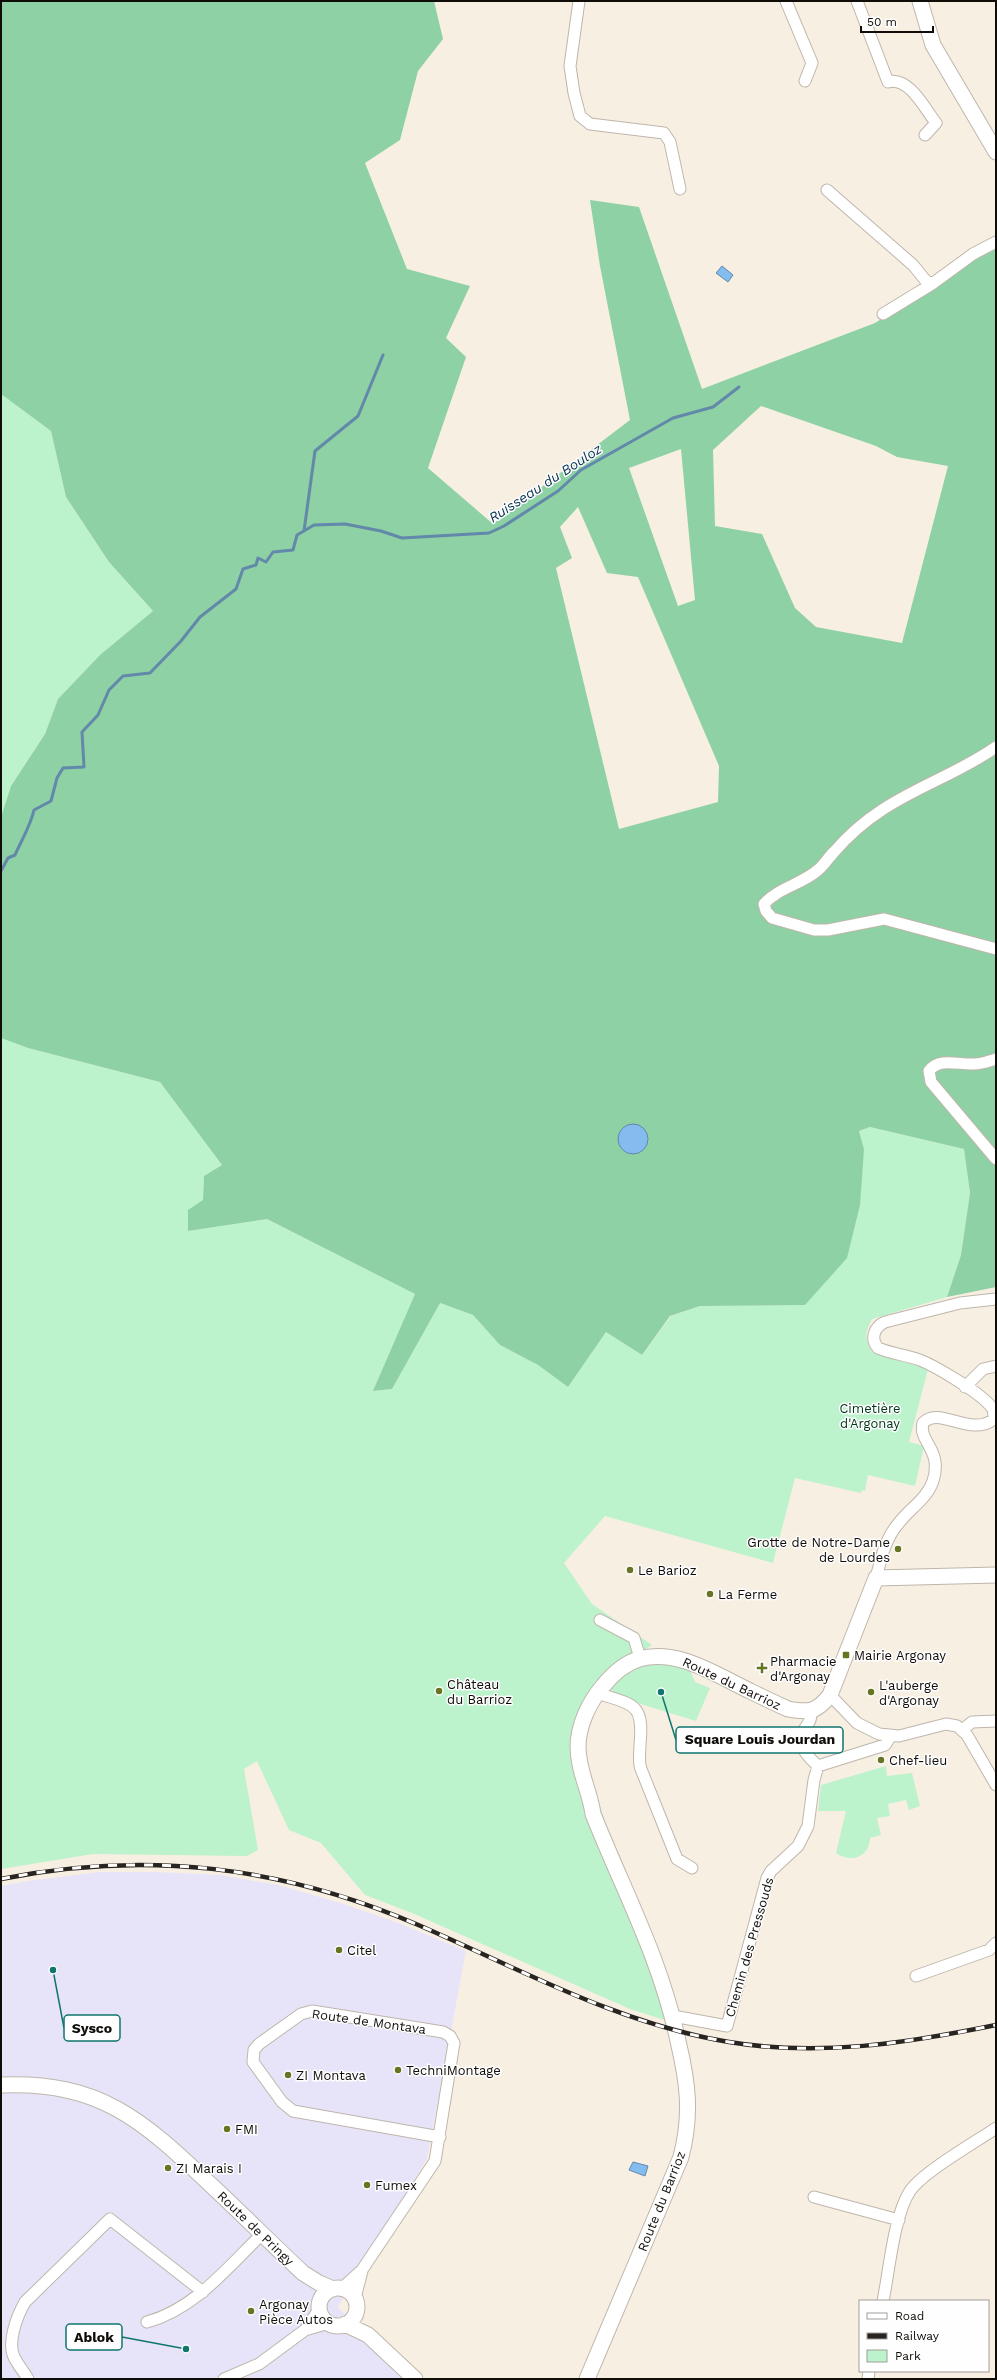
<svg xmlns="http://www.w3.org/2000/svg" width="997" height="2380" font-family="'Work Sans',sans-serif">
  <rect width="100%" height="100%" fill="#f8efe3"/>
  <path fill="#e7e4fa" d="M 99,1872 L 155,1872 L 221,1875 L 278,1885 L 344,1904 L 401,1924 L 466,1951 L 427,2159 L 338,2307 L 410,2379 L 1,2379 L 1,1886 L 28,1881 Z"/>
  <path fill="#bcf2cc" d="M 1,394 L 51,431 L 66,497 L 109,562 L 153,611 L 100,655 L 58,699 L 45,734 L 11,786 L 1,817 Z
    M 1,1038 L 28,1048 L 160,1082 L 222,1165 L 204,1176 L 203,1200 L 188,1231 L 267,1219 L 415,1294 L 374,1391 L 392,1389 L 439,1303 L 473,1315 L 500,1345 L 538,1365 L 568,1387 L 606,1332 L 642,1355 L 671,1316 L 700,1306 L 805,1305 L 864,1149 L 859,1131 L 870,1127 L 964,1149 L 970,1193 L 961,1255 L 947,1297 L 872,1319 C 865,1332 864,1338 872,1352 L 928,1369 L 909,1442 L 924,1446 L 915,1486 L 868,1475 L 865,1491 L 862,1490 L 861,1493 L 795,1478 L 773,1563 L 605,1516 L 564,1563 L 592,1604 L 652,1645 L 623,1664 L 578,1736 L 668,2021 L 630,2009 L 412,1913 L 365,1895 L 321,1843 L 289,1830 L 257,1761 L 244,1769 L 258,1850 L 247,1856 L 93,1854 L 1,1869 Z
    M 666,1663 L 690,1670 L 695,1682 L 710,1688 L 696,1721 L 621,1698 L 610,1689 C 630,1670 638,1665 666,1663 Z
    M 886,1766 L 887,1776 L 912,1773 L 920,1806 L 909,1810 L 906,1800 L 888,1804 L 890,1816 L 877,1818 L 881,1835 L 870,1838 C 869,1858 851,1863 836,1853 L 846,1811 L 818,1811 L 821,1785 Z"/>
  <path fill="#8ed1a4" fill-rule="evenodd" d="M 1,1 L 434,1 L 443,39 L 418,71 L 400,140 L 365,163 L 407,269 L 470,286 L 446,338 L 466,357 L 428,468 L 493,524 L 630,420 L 600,266 L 590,200 L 639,207 L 702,389 L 875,323 L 996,246 L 996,1287 L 947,1297 L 961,1255 L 970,1193 L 964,1149 L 870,1127 L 859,1131 L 864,1149 L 860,1205 L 847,1258 L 805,1305 L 700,1306 L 670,1316 L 642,1355 L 606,1332 L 568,1387 L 538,1365 L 500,1345 L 473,1315 L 440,1303 L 392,1389 L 373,1391 L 415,1294 L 267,1219 L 188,1231 L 188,1210 L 203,1200 L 204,1176 L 222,1165 L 160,1082 L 28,1048 L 1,1038 L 1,817 L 11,786 L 45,734 L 58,699 L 100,655 L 153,611 L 109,562 L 66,497 L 51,431 L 1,394 ZM 761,406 L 876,446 L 897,457 L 948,466 L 902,643 L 816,627 L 795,608 L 762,534 L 715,526 L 713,450 ZM 681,449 L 695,600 L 678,606 L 629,468 ZM 578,507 L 607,573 L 638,577 L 719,766 L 718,802 L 619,829 L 556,568 L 572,558 L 560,527 Z"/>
  <path fill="#85bcef" stroke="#6288aa" d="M 722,266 L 733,275 L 728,282 L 716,273 Z
    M618 1139a15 15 0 1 1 30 0a15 15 0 1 1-30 0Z
    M 633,2162 L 648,2166 L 645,2176 L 629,2170 Z"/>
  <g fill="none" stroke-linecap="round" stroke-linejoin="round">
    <path stroke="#6288aa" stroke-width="3" d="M 304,531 L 315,451 L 358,416 L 383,355
      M 1,871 L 8,858 L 15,855 C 21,841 31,825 34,810 L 51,801 L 57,778 L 63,768 L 84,767 L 82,732 L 98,715 L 109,690 L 123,676 L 150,673 L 181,641 L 200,617 L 236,589 L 243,569 L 256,565 L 258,558 L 266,562 L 273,552 L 293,550 L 297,535 L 314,525 L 345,524 L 381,531 L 402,538 L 489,533 L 504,526 L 558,491 L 581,470 L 673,418 L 713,407 L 739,387"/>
    <defs>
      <path id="street" d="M 579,1 L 570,66 L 574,93 L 580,116 L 590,124 L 664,133 L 670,142 L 680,189
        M 786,1 L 812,63 L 805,81
        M 857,1 L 888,82 C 909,76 925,109 936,123 L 925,135
        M 827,190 L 913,265 L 926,281 L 932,284
        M 883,314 L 932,284 L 973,254 L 996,242
        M 996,747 C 961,772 918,786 882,810 C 865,821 847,837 834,852 C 828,858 824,865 818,870 C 802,884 778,888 764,904 L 766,911 L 772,918 L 814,930 L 828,930 L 884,919 L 996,949
        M 996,1059 C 989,1061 982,1064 974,1064 C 959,1065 939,1057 929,1071 L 931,1082 L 996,1159
        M 965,1387 L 983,1369 L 996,1366
        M 876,1578 C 881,1559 885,1539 898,1524 C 909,1509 927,1499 933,1481 C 943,1449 918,1442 923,1423 C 939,1405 970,1438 994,1419 C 994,1415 994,1411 992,1408 C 983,1394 935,1366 920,1360 C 907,1355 892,1354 878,1348 C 870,1339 874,1327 885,1322 L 960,1303 L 996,1299
        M 600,1620 L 634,1638 L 640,1658
        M 597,1693 C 634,1705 644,1703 640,1745 C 640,1754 638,1761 641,1769 L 677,1859 L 692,1868
        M 830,1695 L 857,1723 L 879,1734 L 899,1736 L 946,1724 L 957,1726 L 967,1735 L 996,1785
        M 811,1710 C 812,1724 806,1723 802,1734 C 798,1747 809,1758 818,1766
        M 962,1730 L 972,1722 L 996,1721
        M 916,1976 L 989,1950 L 996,1943
        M 673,2016 L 727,2026 L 767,1878 L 771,1871 L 798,1846 L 808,1826 L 814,1780 L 818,1766 L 885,1745 L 891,1736
        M 814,2197 L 899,2220
        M 342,2288 L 362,2270 L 435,2161 L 454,2043 L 450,2036 L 443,2032 L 312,2011 L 301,2014 L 259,2044 L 254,2050 L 253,2062 L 282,2102 L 293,2111 L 440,2137
        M 355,2298 L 362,2271
        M 883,2301 C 889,2272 894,2215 910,2191 C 923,2172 974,2143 996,2128
        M 147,2322 C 195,2309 228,2267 262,2234
        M 305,2330 L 320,2308
        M 28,2379 C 24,2372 18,2365 14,2357 C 7,2342 17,2316 25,2302 L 110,2219 L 203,2292
        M 224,2379 L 259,2364 L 305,2330 L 329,2323
        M 868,2379 L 869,2371"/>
      <path id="secondary" d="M 920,1 L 933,45 L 996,152
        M 1,2085 C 101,2081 143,2121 211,2185 C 242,2214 272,2244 303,2273 L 319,2283 L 333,2289
        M319 2307a19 19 0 1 1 38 0a19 19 0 1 1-38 0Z
        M 345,2324 L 368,2335 L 415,2379
        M 587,2379 L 681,2157 C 692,2114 688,2083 678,2041 C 660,1957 624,1892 593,1814 C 590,1791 578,1771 578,1747 C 578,1726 589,1702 603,1686 C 612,1675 625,1663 639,1659 C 678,1648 716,1675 750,1691 C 762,1697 775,1703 788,1709 C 809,1713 817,1712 830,1695 L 876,1578 L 996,1575"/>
    </defs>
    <use href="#street" stroke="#bfb6ab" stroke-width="13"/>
    <use href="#secondary" stroke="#bfb6ab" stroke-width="17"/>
    <use href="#street" stroke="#fff" stroke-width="11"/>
    <use href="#secondary" stroke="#fff" stroke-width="15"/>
    <defs>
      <path id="rail" d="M 1,1879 C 145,1850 281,1866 416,1924 C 518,1968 618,2024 729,2042 C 820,2057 907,2043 996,2025"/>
    </defs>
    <use href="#rail" stroke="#28241f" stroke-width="4.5"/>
    <use href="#rail" stroke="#fefefe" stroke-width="3" stroke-dasharray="9" stroke-linecap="butt"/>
  </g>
  <g fill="#667521" stroke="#fefefe" stroke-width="1.5">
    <circle cx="898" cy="1549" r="4"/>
    <circle cx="630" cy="1570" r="4"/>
    <circle cx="710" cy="1594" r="4"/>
    <rect x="842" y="1651" width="8" height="8" rx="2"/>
    <path d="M760 1662h4v4h4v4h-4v4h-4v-4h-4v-4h4z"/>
    <circle cx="439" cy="1691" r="4"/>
    <circle cx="871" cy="1692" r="4"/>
    <circle cx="881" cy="1760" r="4"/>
    <circle cx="339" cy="1950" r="4"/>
    <circle cx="398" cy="2070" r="4"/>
    <circle cx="288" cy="2075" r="4"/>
    <circle cx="227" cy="2129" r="4"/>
    <circle cx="168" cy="2168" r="4"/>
    <circle cx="367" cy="2185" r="4"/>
    <circle cx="251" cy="2311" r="4"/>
  </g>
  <g text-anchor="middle" stroke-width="3" stroke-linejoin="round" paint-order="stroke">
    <g font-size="13" fill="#00361a" stroke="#fefefe">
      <text x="870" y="1413">Cimetière<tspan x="870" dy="15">d'Argonay</tspan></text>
    </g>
    <g font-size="13" fill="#100d09" stroke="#fefefe" text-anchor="start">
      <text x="890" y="1547" text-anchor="end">Grotte de Notre-Dame<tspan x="890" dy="15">de Lourdes</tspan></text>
      <text x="638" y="1575">Le Barioz</text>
      <text x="718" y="1599">La Ferme</text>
      <text x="854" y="1660">Mairie Argonay</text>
      <text x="770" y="1666">Pharmacie<tspan x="770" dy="15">d'Argonay</tspan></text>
      <text x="447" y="1689">Château<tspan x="447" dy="15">du Barrioz</tspan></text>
      <text x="879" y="1690">L'auberge<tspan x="879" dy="15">d'Argonay</tspan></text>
      <text x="889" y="1765">Chef-lieu</text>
      <text x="347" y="1955">Citel</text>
      <text x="406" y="2075">TechniMontage</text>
      <text x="296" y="2080">ZI Montava</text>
      <text x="235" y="2134">FMI</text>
      <text x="176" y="2173">ZI Marais I</text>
      <text x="375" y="2190">Fumex</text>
      <text x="259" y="2309">Argonay<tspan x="259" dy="15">Pièce Autos</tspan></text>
    </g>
    <g font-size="13" fill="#100d09" stroke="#fefefe">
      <text transform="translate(732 1683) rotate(25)" y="5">Route du Barrioz</text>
      <text transform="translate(749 1947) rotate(-74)" y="5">Chemin des Pressouds</text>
      <text transform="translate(369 2021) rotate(8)" y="5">Route de Montava</text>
      <text transform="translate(661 2201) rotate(-68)" y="5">Route du Barrioz</text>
      <text transform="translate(256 2228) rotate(44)" y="5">Route de Pringy</text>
    </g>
    <g font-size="14" font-style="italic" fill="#083253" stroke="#fefefe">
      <text transform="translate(545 483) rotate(-33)" y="5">Ruisseau du Bouloz</text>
    </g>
  </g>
  <path fill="none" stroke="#0f766e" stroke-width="1.5" d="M661 1692L676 1740M53 1970L64 2028M186 2349L122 2337"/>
  <g fill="#0f766e" stroke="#fefefe" stroke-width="1.5">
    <circle cx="661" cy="1692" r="4"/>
    <circle cx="53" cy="1970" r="4"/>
    <circle cx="186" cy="2349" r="4"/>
  </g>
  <g fill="#fefefe" stroke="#0f766e" stroke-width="1.5">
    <rect x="676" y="1727" width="167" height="26" rx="4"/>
    <rect x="64" y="2015" width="56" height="26" rx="4"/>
    <rect x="66" y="2324" width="56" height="26" rx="4"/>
  </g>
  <g font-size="14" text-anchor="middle" font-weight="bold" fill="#100d09">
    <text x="760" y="1744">Square Louis Jourdan</text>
    <text x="92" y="2033">Sysco</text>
    <text x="94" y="2342">Ablok</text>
  </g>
  <rect width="997" height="2380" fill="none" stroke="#100d09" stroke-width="4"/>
  <rect x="859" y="2300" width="130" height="72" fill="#fefefe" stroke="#9f9e9c"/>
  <rect x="867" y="2313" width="20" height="6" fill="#ffffff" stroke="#9f9e9c"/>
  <text x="895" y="2320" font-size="12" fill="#100d09">Road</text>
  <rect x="867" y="2333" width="20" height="6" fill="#28241f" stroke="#9f9e9c"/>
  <text x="895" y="2340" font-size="12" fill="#100d09">Railway</text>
  <rect x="867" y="2350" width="20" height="12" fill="#bcf2cc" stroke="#9f9e9c"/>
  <text x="895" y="2360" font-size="12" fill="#100d09">Park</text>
  <path d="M861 26v6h72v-6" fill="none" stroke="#100d09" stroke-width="2"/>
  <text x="867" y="26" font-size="12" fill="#100d09" stroke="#fefefe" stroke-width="3" paint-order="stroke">50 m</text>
</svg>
